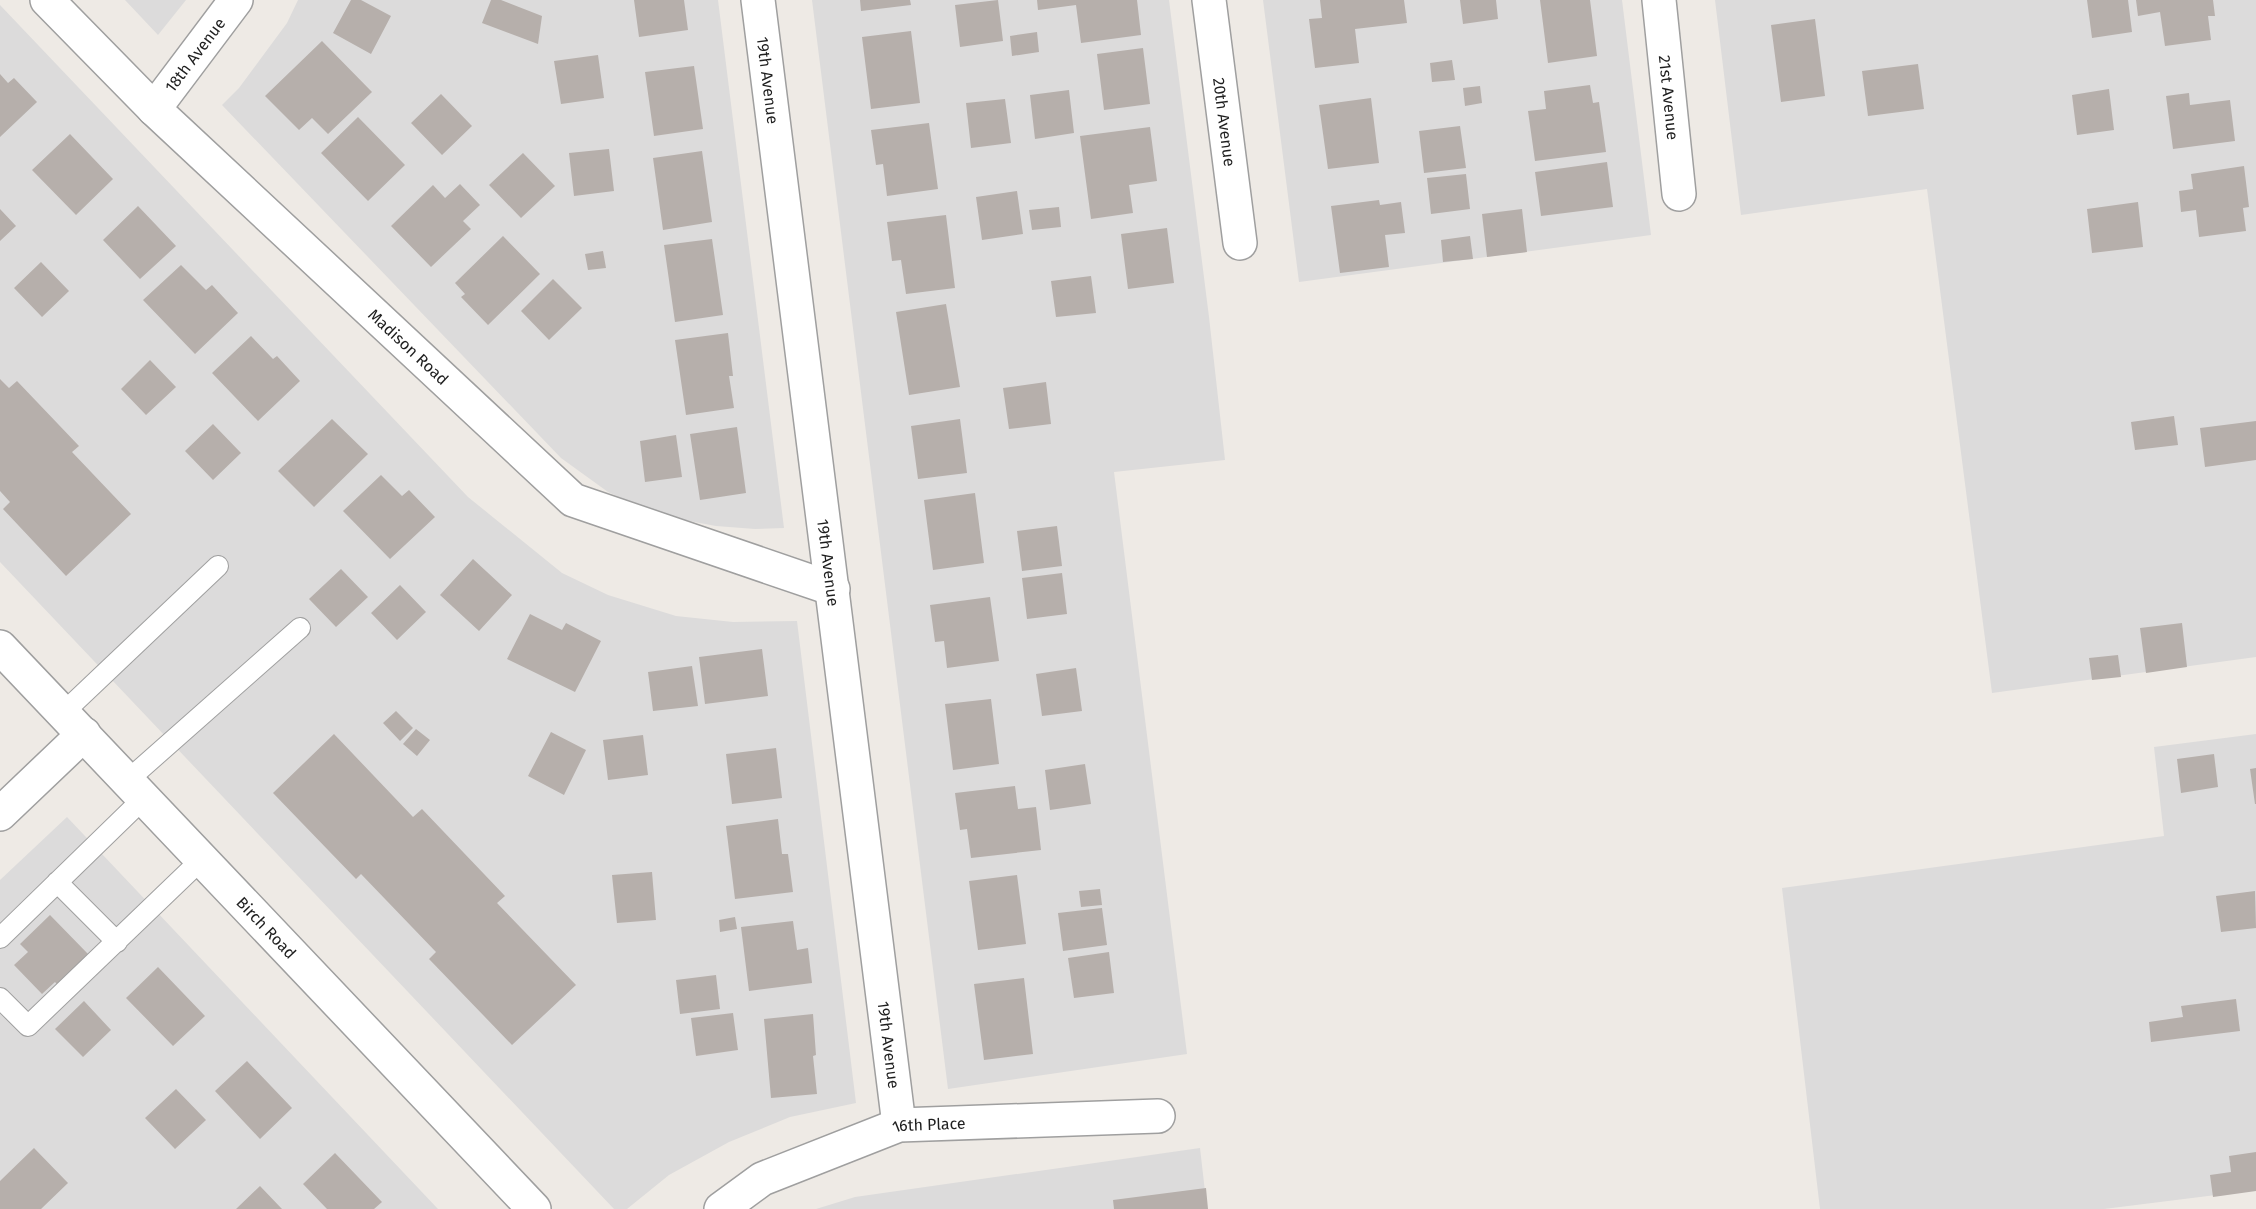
<svg xmlns="http://www.w3.org/2000/svg" width="2256" height="1209" font-family="'Fira Sans',sans-serif">
  <rect width="100%" height="100%" fill="#eeeae5"/>
  <path fill="#dcdbdb" d="M 125,0 L 186,0 L 158,35 Z
    M 298,0 L 718,0 L 784,528 L 755,529 L 716,526 L 657,515 L 608,492 L 561,458 L 222,105 L 239,88 L 287,23 Z
    M 812,0 L 1169,0 L 1209,317 L 1225,460 L 1114,472 L 1187,1054 L 948,1089 Z
    M 1263,0 L 1622,0 L 1651,235 L 1299,282 Z
    M 1715,0 L 2256,0 L 2256,657 L 1992,693 L 1927,189 L 1741,215 Z
    M 0,5 L 468,497 L 562,573 L 608,595 L 676,616 L 733,622 L 797,621 L 856,1103 L 790,1117 L 729,1142 L 669,1175 L 627,1209 L 614,1209 L 0,562 Z
    M 2256,734 L 2256,1190 L 2104,1209 L 1820,1209 L 1782,888 L 2164,836 L 2154,747 Z
    M 67,817 L 438,1209 L 0,1209 L 0,880 Z
    M 1200,1148 L 1207,1209 L 816,1209 L 855,1197 Z"/>
  <path fill="#b6afab" d="M 351,0 L 361,0 L 391,16 L 371,54 L 333,33 Z
    M 491,0 L 501,0 L 542,16 L 538,44 L 482,23 Z
    M 634,0 L 684,0 L 688,30 L 639,37 Z
    M 860,0 L 910,0 L 911,5 L 861,11 Z
    M 998,0 L 1003,41 L 960,47 L 955,5 Z
    M 1037,0 L 1137,0 L 1141,35 L 1081,43 L 1076,5 L 1038,10 Z
    M 1320,0 L 1404,0 L 1407,23 L 1355,29 L 1359,63 L 1315,68 L 1309,19 L 1322,18 Z
    M 1460,0 L 1496,0 L 1498,19 L 1463,24 Z
    M 1540,0 L 1590,0 L 1597,56 L 1548,63 Z
    M 2087,0 L 2128,0 L 2132,32 L 2092,38 Z
    M 2136,0 L 2213,0 L 2215,16 L 2208,16 L 2211,40 L 2165,46 L 2160,12 L 2138,16 Z
    M 1815,19 L 1825,96 L 1781,102 L 1771,25 Z
    M 911,31 L 920,103 L 871,109 L 862,37 Z
    M 1037,32 L 1039,52 L 1012,56 L 1010,36 Z
    M 322,41 L 372,92 L 328,134 L 312,118 L 299,130 L 265,96 Z
    M 1143,48 L 1150,104 L 1104,110 L 1097,54 Z
    M 598,55 L 604,98 L 561,104 L 554,61 Z
    M 1452,60 L 1455,80 L 1432,82 L 1430,63 Z
    M 1918,64 L 1924,109 L 1868,116 L 1862,71 Z
    M 694,66 L 703,129 L 654,136 L 645,72 Z
    M 0,74 L 8,83 L 14,78 L 37,102 L 0,137 Z
    M 1590,85 L 1593,103 L 1599,102 L 1606,152 L 1535,161 L 1528,111 L 1546,109 L 1544,91 Z
    M 1480,86 L 1482,103 L 1465,106 L 1463,88 Z
    M 2109,89 L 2114,130 L 2077,135 L 2072,95 Z
    M 1069,90 L 1074,133 L 1035,139 L 1030,95 Z
    M 2189,93 L 2190,105 L 2230,100 L 2235,141 L 2173,149 L 2166,96 Z
    M 441,94 L 472,126 L 442,155 L 411,123 Z
    M 1371,98 L 1379,163 L 1328,169 L 1319,105 Z
    M 1005,99 L 1011,143 L 971,148 L 966,103 Z
    M 358,117 L 405,165 L 368,201 L 321,153 Z
    M 929,123 L 938,189 L 887,196 L 883,164 L 876,165 L 871,130 Z
    M 1460,126 L 1466,168 L 1424,173 L 1419,131 Z
    M 1150,127 L 1157,181 L 1129,185 L 1133,213 L 1091,219 L 1080,136 Z
    M 70,134 L 113,179 L 76,215 L 32,170 Z
    M 609,149 L 614,191 L 574,196 L 569,153 Z
    M 702,151 L 712,222 L 663,230 L 653,158 Z
    M 523,153 L 555,186 L 521,218 L 489,185 Z
    M 1607,162 L 1613,207 L 1541,216 L 1535,172 Z
    M 2244,166 L 2249,207 L 2243,208 L 2246,231 L 2199,237 L 2196,210 L 2181,212 L 2179,191 L 2193,189 L 2191,174 Z
    M 1466,174 L 1470,209 L 1431,214 L 1427,178 Z
    M 460,184 L 480,205 L 463,221 L 471,229 L 431,267 L 391,226 L 433,185 L 445,198 Z
    M 1017,191 L 1023,234 L 982,240 L 976,197 Z
    M 1379,200 L 1380,205 L 1401,202 L 1405,233 L 1385,235 L 1389,267 L 1340,273 L 1331,206 Z
    M 2138,202 L 2143,247 L 2092,253 L 2087,209 Z
    M 138,206 L 176,246 L 140,279 L 103,240 Z
    M 1059,207 L 1061,227 L 1032,230 L 1029,210 Z
    M 0,209 L 16,226 L 0,241 Z
    M 1522,209 L 1527,252 L 1487,257 L 1482,214 Z
    M 946,215 L 955,288 L 906,294 L 901,260 L 892,261 L 887,222 Z
    M 1167,228 L 1174,283 L 1128,289 L 1121,234 Z
    M 503,236 L 540,274 L 488,325 L 461,297 L 465,294 L 455,283 Z
    M 1470,236 L 1473,259 L 1443,262 L 1441,240 Z
    M 712,239 L 723,315 L 675,322 L 664,245 Z
    M 603,251 L 606,268 L 588,270 L 585,254 Z
    M 41,262 L 69,291 L 42,317 L 14,288 Z
    M 181,265 L 206,290 L 212,285 L 238,313 L 195,354 L 143,300 Z
    M 1091,276 L 1096,313 L 1056,317 L 1051,281 Z
    M 553,279 L 582,308 L 549,340 L 521,311 Z
    M 946,304 L 960,387 L 909,395 L 896,312 Z
    M 728,333 L 733,376 L 729,376 L 734,408 L 686,415 L 675,340 Z
    M 251,336 L 273,359 L 277,356 L 300,381 L 258,421 L 212,373 Z
    M 150,360 L 176,387 L 146,415 L 121,389 Z
    M 0,379 L 9,388 L 17,381 L 79,446 L 72,452 L 131,514 L 66,576 L 3,509 L 10,502 L 0,491 Z
    M 1046,382 L 1051,424 L 1009,429 L 1003,388 Z
    M 2174,416 L 2178,445 L 2135,450 L 2131,422 Z
    M 332,419 L 368,454 L 314,507 L 278,471 Z
    M 960,419 L 967,473 L 918,479 L 911,426 Z
    M 2256,421 L 2256,460 L 2205,467 L 2200,428 Z
    M 213,424 L 241,453 L 213,480 L 185,451 Z
    M 737,427 L 746,493 L 700,500 L 690,434 Z
    M 676,435 L 682,477 L 645,482 L 640,441 Z
    M 381,475 L 402,496 L 409,490 L 435,517 L 390,559 L 343,511 Z
    M 975,493 L 984,563 L 933,570 L 924,500 Z
    M 1057,526 L 1062,566 L 1022,571 L 1017,531 Z
    M 473,559 L 512,595 L 479,631 L 440,595 Z
    M 341,569 L 368,597 L 336,627 L 309,599 Z
    M 1062,573 L 1067,614 L 1027,619 L 1022,578 Z
    M 400,585 L 426,612 L 397,640 L 371,613 Z
    M 990,597 L 999,661 L 947,668 L 944,641 L 935,642 L 930,605 Z
    M 530,614 L 562,630 L 566,623 L 601,641 L 575,692 L 507,659 Z
    M 2182,623 L 2187,667 L 2146,673 L 2140,628 Z
    M 762,649 L 768,696 L 705,704 L 699,657 Z
    M 2118,655 L 2121,677 L 2092,680 L 2089,658 Z
    M 692,666 L 698,706 L 653,711 L 648,672 Z
    M 1076,668 L 1082,711 L 1042,716 L 1036,674 Z
    M 991,699 L 999,764 L 953,770 L 945,704 Z
    M 396,711 L 413,728 L 400,741 L 383,723 Z
    M 416,729 L 430,740 L 417,756 L 403,744 Z
    M 551,732 L 586,750 L 564,795 L 528,776 Z
    M 334,734 L 413,817 L 422,809 L 505,896 L 497,903 L 576,985 L 512,1045 L 429,959 L 436,952 L 361,874 L 356,879 L 273,793 Z
    M 643,735 L 648,775 L 608,780 L 603,740 Z
    M 776,748 L 782,798 L 732,804 L 726,754 Z
    M 2214,754 L 2218,787 L 2181,793 L 2177,759 Z
    M 1085,764 L 1091,804 L 1050,810 L 1045,770 Z
    M 2256,768 L 2256,804 L 2255,804 L 2250,769 Z
    M 1015,786 L 1018,809 L 1036,807 L 1041,850 L 971,858 L 967,829 L 960,830 L 955,793 Z
    M 778,819 L 782,854 L 788,854 L 793,892 L 735,899 L 726,826 Z
    M 652,872 L 656,920 L 617,923 L 612,875 Z
    M 1017,875 L 1026,944 L 978,950 L 969,881 Z
    M 1100,889 L 1102,905 L 1081,907 L 1079,891 Z
    M 2255,891 L 2256,928 L 2221,932 L 2216,896 Z
    M 1102,908 L 1107,945 L 1063,951 L 1058,913 Z
    M 50,915 L 88,954 L 74,968 L 80,975 L 63,991 L 55,982 L 42,994 L 14,965 L 28,952 L 20,944 Z
    M 735,917 L 737,929 L 720,932 L 719,920 Z
    M 793,921 L 797,950 L 808,948 L 812,983 L 749,991 L 741,927 Z
    M 1109,952 L 1114,993 L 1074,998 L 1068,958 Z
    M 158,967 L 205,1016 L 173,1046 L 126,998 Z
    M 716,975 L 720,1009 L 680,1014 L 676,980 Z
    M 1024,978 L 1033,1054 L 984,1060 L 974,984 Z
    M 2236,999 L 2240,1031 L 2151,1042 L 2149,1022 L 2183,1017 L 2181,1006 Z
    M 84,1001 L 111,1030 L 83,1057 L 55,1029 Z
    M 733,1013 L 738,1050 L 696,1056 L 691,1018 Z
    M 813,1014 L 816,1055 L 813,1056 L 817,1094 L 771,1098 L 764,1019 Z
    M 247,1061 L 292,1108 L 260,1139 L 215,1091 Z
    M 176,1089 L 206,1120 L 175,1149 L 145,1118 Z
    M 34,1148 L 68,1183 L 41,1209 L 0,1209 L 0,1181 Z
    M 2256,1152 L 2256,1191 L 2213,1197 L 2210,1175 L 2231,1172 L 2229,1156 Z
    M 335,1153 L 382,1202 L 374,1209 L 327,1209 L 303,1184 Z
    M 260,1186 L 282,1209 L 236,1209 Z
    M 1206,1188 L 1208,1209 L 1114,1209 L 1113,1200 Z"/>
  <g fill="none" stroke-linecap="round" stroke-linejoin="round">
    <defs>
      <path id="service" d="M 63,713 L 218,566
        M 128,780 L 300,628
        M 57,882 L 117,942
        M 0,938 L 144,798
        M 0,998 L 28,1026 L 202,859"/>
      <g id="minor">
        <path id="s1" d="M 47,0 L 154,109 L 573,500 L 833,589"/>
        <path id="s2" d="M 758,0 L 899,1125"/>
        <path id="s3" d="M 1209,0 L 1240,243"/>
        <path id="s4" d="M 1659,0 L 1679,194"/>
        <path id="s5" d="M 154,109 L 236,0"/>
        <path d="M 0,814 L 84,734"/>
        <path id="s6" d="M 721,1209 L 762,1179 L 899,1125 L 1158,1116"/>
      </g>
      <g id="tertiary">
        <path id="s7" d="M 0,647 L 534,1209"/>
      </g>
    </defs>
    <use href="#service" stroke="#9f9f9f" stroke-width="22"/>
    <use href="#minor" stroke="#9f9f9f" stroke-width="36"/>
    <use href="#tertiary" stroke="#9f9f9f" stroke-width="36"/>
    <use href="#service" stroke="#fff" stroke-width="20"/>
    <use href="#minor" stroke="#fff" stroke-width="33"/>
    <use href="#tertiary" stroke="#fff" stroke-width="33"/>
  </g>
  <g text-anchor="middle" stroke-width="4.5" stroke-linejoin="round" paint-order="stroke">
    <g font-size="16" fill="#1e1e1e" stroke="#fff">
      <text dy="6" stroke="none"><textPath href="#s5" startOffset="68">18th Avenue</textPath></text>
      <text dy="6" stroke="none"><textPath href="#s2" startOffset="81">19th Avenue</textPath></text>
      <text dy="6" stroke="none"><textPath href="#s4" startOffset="98">21st Avenue</textPath></text>
      <text dy="6" stroke="none"><textPath href="#s3" startOffset="123">20th Avenue</textPath></text>
      <text dy="6" stroke="none"><textPath href="#s1" startOffset="501">Madison Road</textPath></text>
      <text dy="6" stroke="none"><textPath href="#s2" startOffset="567">19th Avenue</textPath></text>
      <text dy="6" stroke="none"><textPath href="#s7" startOffset="387">Birch Road</textPath></text>
      <text dy="6" stroke="none"><textPath href="#s2" startOffset="1053">19th Avenue</textPath></text>
      <text dy="6" stroke="none"><textPath href="#s6" startOffset="228">16th Place</textPath></text>
    </g>
  </g>
</svg>
